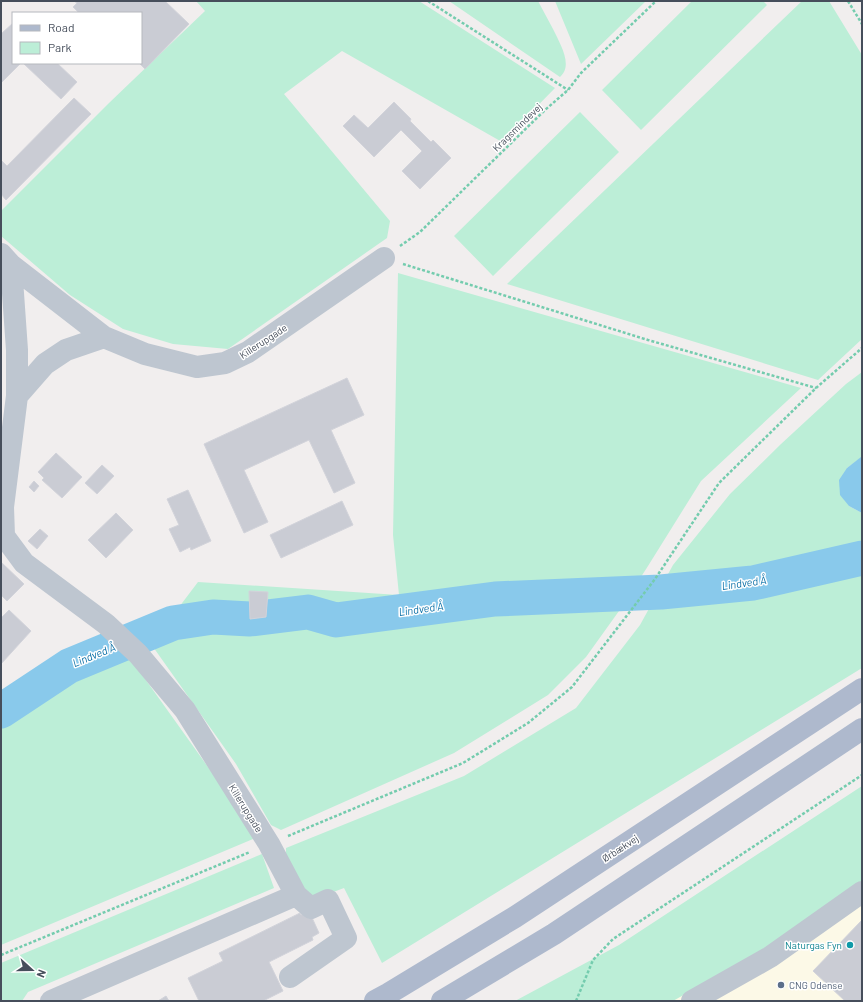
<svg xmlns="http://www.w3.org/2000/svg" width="863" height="1002" font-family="Barlow,sans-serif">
  <rect width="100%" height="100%" fill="#f1eeee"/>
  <path fill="#fcf9e7" d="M 862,842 L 862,1001 L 550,1001 Z"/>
  <path fill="#bceed7" d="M 196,1 L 419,1 L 555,88 L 502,142 L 342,51 L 284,94 L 390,221 L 387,238 L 228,349 L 173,344 L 123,329 L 70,295 L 1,236 L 1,211 L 109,103 L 205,11 Z
    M 449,1 L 538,1 C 543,10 548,20 553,29 C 559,42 574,65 560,77 Z
    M 555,1 L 646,1 L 581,64 Z
    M 692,1 L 763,1 L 767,5 L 641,130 L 602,90 Z
    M 802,1 L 829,1 L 862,55 L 862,339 L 818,380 L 507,284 Z
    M 580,112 L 619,152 L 493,276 L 454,236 Z
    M 398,273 L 801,388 L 701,481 L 648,566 L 619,611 L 586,657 L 548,695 L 454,753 L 281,830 L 271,825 L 236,764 L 151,644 L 198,582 L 399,595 L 393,535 Z
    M 862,372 L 862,457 L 847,468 L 849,506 L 862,513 L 862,668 L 382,963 L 344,888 L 312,900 L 286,860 L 286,848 L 464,776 L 576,708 L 640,625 L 673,565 L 730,494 L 781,444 L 846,384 Z
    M 123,648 L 258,837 L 1,945 L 1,707 Z
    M 862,786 L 862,883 L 789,935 L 673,1001 L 515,1001 L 619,945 Z
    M 262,854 L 274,888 L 28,992 L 22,1001 L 1,1001 L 1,963 Z"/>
  <path fill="#89c9eb" d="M 861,457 L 862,457 L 862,513 L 849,506 L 840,495 L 839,480 L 847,468 Z"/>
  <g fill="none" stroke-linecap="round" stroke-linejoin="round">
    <path stroke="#89c9eb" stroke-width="35" d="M 1,711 L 69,666 L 173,623 L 213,617 L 250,619 L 308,612 L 336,620 L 495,599 L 661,592 L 753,583 L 862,558"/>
  </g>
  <path fill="#caccd4" stroke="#d2d3da" d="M 74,1 L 165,1 L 189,24 L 145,69 L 139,63 L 141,63 L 141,13 L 79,13 L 73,7 L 77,3 Z
    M 13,23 L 13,63 L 21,63 L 1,83 L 1,34 Z
    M 23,63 L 57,63 L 77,82 L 61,99 Z
    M 74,98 L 91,114 L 6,200 L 1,194 L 1,160 L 7,166 Z
    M 394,102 L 411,119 L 410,121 L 431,142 L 433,140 L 451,158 L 420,189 L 402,171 L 422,151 L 401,130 L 374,157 L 343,126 L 354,115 L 368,128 Z
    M 347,378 L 364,415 L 331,430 L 355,483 L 334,493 L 309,440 L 244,470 L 268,522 L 244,533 L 204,444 Z
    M 56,453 L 82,477 L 62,498 L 42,480 L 44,478 L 38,472 Z
    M 102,465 L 114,476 L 97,494 L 85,483 Z
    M 34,481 L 39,486 L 34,492 L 29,487 Z
    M 188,490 L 211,541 L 191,550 L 190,547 L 180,552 L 169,529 L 179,525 L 167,499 Z
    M 342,501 L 353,525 L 281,558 L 270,535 Z
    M 116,513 L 133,530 L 106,558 L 88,540 Z
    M 40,529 L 48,536 L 37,549 L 28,541 Z
    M 1,562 L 24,584 L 7,601 L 1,595 Z
    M 249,591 L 268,592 L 266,617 L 250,619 Z
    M 9,610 L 31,631 L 1,664 L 1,618 Z
    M 309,911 L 319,933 L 312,937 L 313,940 L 269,962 L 283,991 L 263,1001 L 199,1001 L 188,978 L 223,961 L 219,953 L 300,913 L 301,915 Z
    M 862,920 L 862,1001 L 845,1001 L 813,971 Z
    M 166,996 L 169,1001 L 158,1001 Z"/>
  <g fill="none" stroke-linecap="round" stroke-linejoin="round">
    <path stroke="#74ccae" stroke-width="2.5" stroke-dasharray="3 2" stroke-linecap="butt" d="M 428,1 L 568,90
      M 848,1 L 862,24
      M 400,246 L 420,232 L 545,110 L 568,90 L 581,73 L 656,1
      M 403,264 L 648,340 L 816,388
      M 288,836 L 463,763 L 528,723 L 572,687 L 655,579 L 719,483 L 816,388 L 862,348
      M 1,955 L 250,852
      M 576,1001 L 593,960 L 613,939 L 862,775"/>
    <path stroke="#bec6d0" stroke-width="22" d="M 1,254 L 11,265 L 17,350 L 17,396 L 3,507 L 4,536 L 24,563 L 106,624 L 138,654 L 185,710 L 269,844 L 296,895 L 51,1001
      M 11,265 L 104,337 L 145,354 L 197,367 L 225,363 L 248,352 L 384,258
      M 17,396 L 45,364 L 66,350 L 104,337
      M 290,977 L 346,938 L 328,900 L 311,908 L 296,895
      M 692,1001 L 770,957 L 862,892"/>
    <path stroke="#aeb9cd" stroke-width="22" d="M 375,1001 L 388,994 L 515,917 L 862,689
      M 442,1001 L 554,934 L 862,729"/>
  </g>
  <circle fill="#0f9aa8" stroke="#fff" stroke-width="1.5" cx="850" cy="945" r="4"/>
  <circle fill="#5c6f8a" stroke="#fff" stroke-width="1.5" cx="781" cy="985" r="4"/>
  <g text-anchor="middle" stroke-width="3" stroke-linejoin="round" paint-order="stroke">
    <g font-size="10" fill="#464e5b" stroke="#fff">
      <text transform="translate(517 127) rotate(-44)" y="4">Kragsmindevej</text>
      <text transform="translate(263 341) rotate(-33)" y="4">Killerupgade</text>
      <text transform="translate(246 808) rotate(58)" y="4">Killerupgade</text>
      <text transform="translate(620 848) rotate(-33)" y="4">Ørbækvej</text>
    </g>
    <g font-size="10" fill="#0d838f" stroke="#fff" text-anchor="end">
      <text x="842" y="949">Naturgas Fyn</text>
    </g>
    <g font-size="10" fill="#4e5e75" stroke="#fff" text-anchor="start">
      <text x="789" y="989">CNG Odense</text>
    </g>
    <g font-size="11" font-style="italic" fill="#0d71a7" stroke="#fff">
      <text transform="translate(744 583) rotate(-8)" y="4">Lindved Å</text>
      <text transform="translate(421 609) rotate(-8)" y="4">Lindved Å</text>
      <text transform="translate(94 655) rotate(-22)" y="4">Lindved Å</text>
    </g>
  </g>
  <rect width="863" height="1002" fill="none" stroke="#464e5b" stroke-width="4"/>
  <rect x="12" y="12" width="130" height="52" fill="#ffffff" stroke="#b5b8bd"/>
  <rect x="20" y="25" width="20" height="6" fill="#aeb9cd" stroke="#b5b8bd"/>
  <text x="48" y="32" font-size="12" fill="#464e5b">Road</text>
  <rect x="20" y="42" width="20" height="12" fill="#bceed7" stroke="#b5b8bd"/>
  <text x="48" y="52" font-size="12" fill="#464e5b">Park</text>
  <g transform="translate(32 970) rotate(111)" stroke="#ffffff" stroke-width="3" paint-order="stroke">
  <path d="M0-3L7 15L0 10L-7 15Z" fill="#464e5b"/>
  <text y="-6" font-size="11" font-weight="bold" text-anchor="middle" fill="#464e5b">N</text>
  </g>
</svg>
